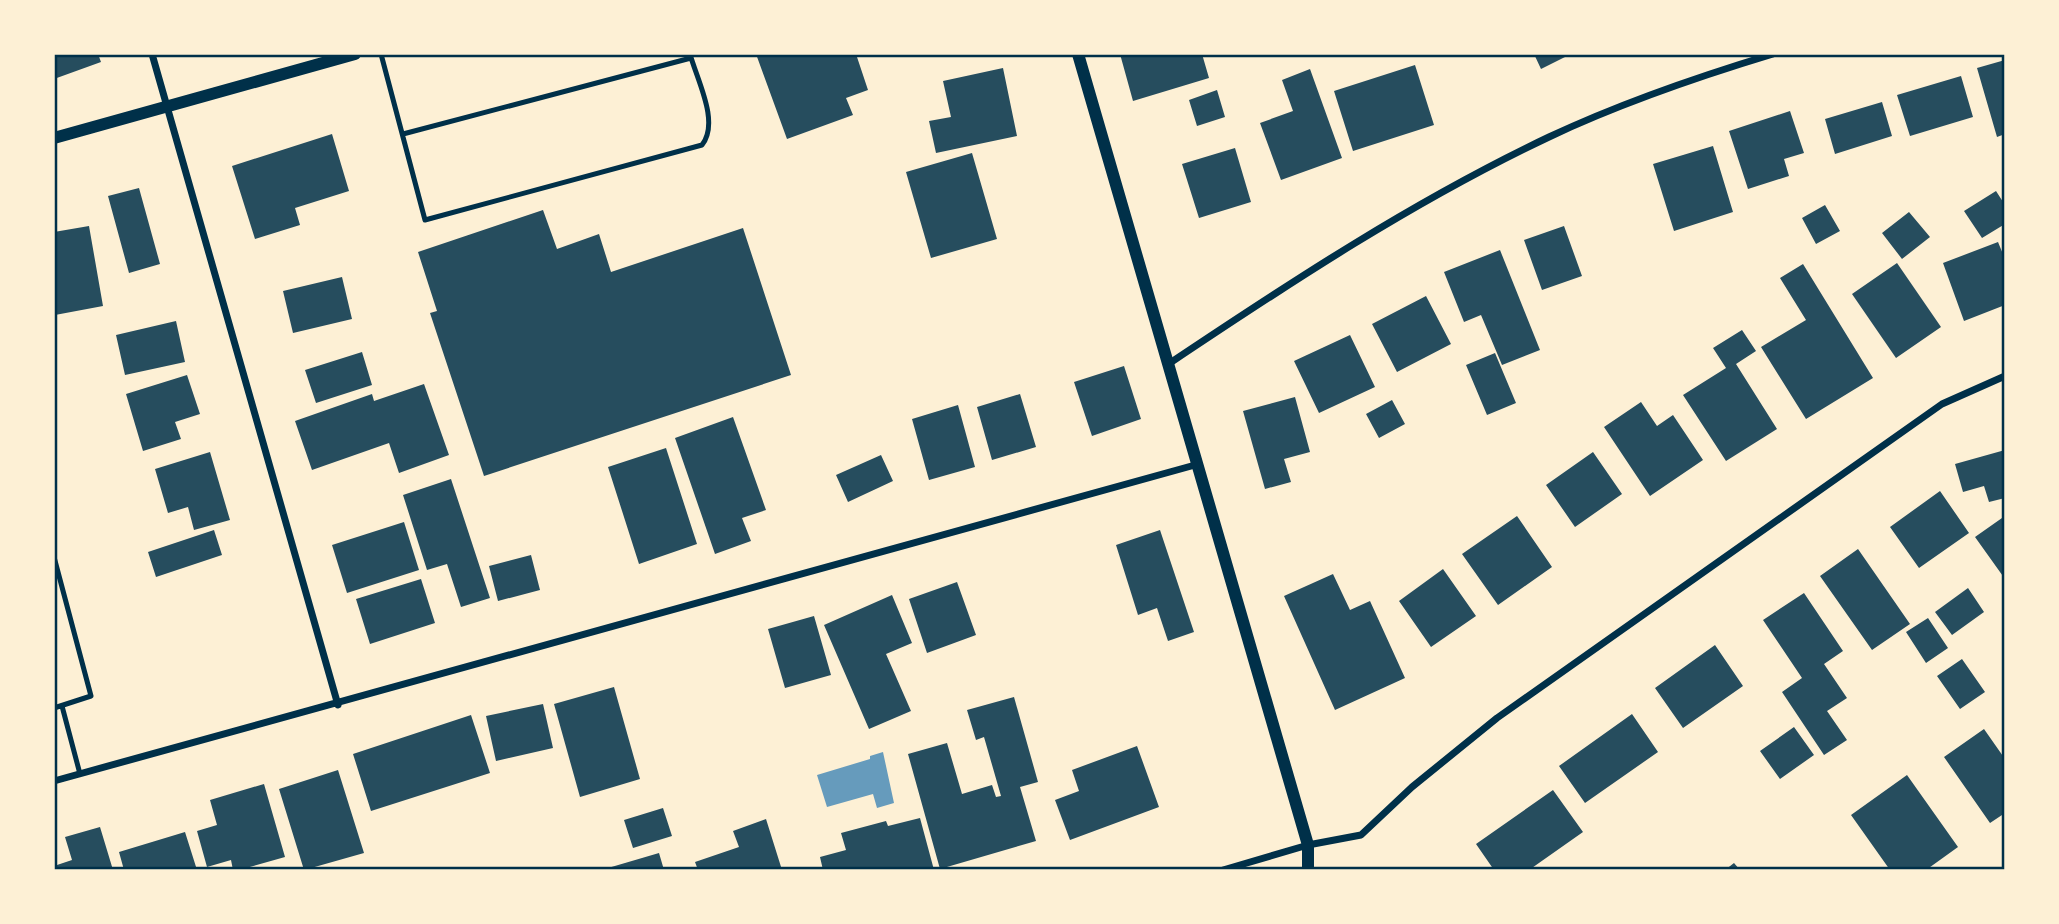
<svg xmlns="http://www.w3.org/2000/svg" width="2059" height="924" font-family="'Sofia Sans Condensed',sans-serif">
  <rect width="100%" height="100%" fill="#fdf0d5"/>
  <path fill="#669bbc" d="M 883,752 L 894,803 L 877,808 L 873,794 L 827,807 L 817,775 L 870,759 L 870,756 Z"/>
  <path fill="#264d5e" d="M 54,54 L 98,54 L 101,62 L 54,79 Z
    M 756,54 L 856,54 L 868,90 L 846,98 L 853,115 L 787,139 Z
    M 1120,54 L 1202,54 L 1209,78 L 1133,101 Z
    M 1534,54 L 1571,54 L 1541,69 Z
    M 2005,60 L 2005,134 L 1997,137 L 1977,68 Z
    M 1415,65 L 1434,125 L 1353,151 L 1334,91 Z
    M 1003,68 L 1017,136 L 936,153 L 929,121 L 951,117 L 943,81 Z
    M 1310,69 L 1342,158 L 1281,180 L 1260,123 L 1293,111 L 1282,80 Z
    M 1961,76 L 1973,117 L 1910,136 L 1897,95 Z
    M 1217,90 L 1225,117 L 1197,126 L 1189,100 Z
    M 1882,102 L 1892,136 L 1835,154 L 1825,119 Z
    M 1790,111 L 1804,153 L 1784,159 L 1789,176 L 1748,189 L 1729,131 Z
    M 332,134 L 349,191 L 295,208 L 300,225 L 255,239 L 232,166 Z
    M 1713,146 L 1733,212 L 1674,231 L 1653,164 Z
    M 1235,148 L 1251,202 L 1199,218 L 1182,164 Z
    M 972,153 L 997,239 L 931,258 L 906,172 Z
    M 139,188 L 160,264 L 129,273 L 108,196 Z
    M 1996,191 L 2005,205 L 2005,224 L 1982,238 L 1964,211 Z
    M 1825,205 L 1840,231 L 1816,244 L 1802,218 Z
    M 543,210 L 557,249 L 599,234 L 611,272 L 743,228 L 791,375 L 484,476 L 430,313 L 437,311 L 418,252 Z
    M 1909,212 L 1930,237 L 1902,259 L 1882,233 Z
    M 89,226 L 103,306 L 55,315 L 54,232 Z
    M 1564,226 L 1582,276 L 1542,290 L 1524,240 Z
    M 1998,242 L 2005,259 L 2005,305 L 1964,321 L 1943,263 Z
    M 1500,250 L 1540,350 L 1502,365 L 1481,315 L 1464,322 L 1444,272 Z
    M 1897,263 L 1941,327 L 1896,358 L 1852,294 Z
    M 1803,264 L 1873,378 L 1806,419 L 1761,347 L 1806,320 L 1780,278 Z
    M 342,277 L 352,319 L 293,333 L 283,291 Z
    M 1426,296 L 1451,344 L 1397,372 L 1372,324 Z
    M 176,321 L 185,362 L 125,375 L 116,335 Z
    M 1742,330 L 1756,351 L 1736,364 L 1777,429 L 1726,461 L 1683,395 L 1726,368 L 1713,348 Z
    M 1350,335 L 1375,387 L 1319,413 L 1294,361 Z
    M 362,352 L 372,385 L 316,403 L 305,370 Z
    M 1495,353 L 1516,403 L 1487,415 L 1466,365 Z
    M 1124,366 L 1141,419 L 1092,436 L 1074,382 Z
    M 187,375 L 200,414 L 175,422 L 181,439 L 143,451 L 126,394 Z
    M 424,384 L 449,455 L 399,473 L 389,443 L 312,470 L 295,421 L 372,394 L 374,401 Z
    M 1020,394 L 1036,447 L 992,460 L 977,407 Z
    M 1295,397 L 1310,452 L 1284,459 L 1291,482 L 1265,489 L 1243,411 Z
    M 1392,400 L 1405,424 L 1379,438 L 1366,414 Z
    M 1641,402 L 1657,426 L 1673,415 L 1703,460 L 1650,496 L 1604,427 Z
    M 958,405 L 975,467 L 929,480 L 912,419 Z
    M 733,417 L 766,510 L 742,518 L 751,541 L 715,554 L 675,438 Z
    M 666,448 L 697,544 L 639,564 L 608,467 Z
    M 2005,450 L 2005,498 L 1989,502 L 1984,486 L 1963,492 L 1955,464 Z
    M 210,452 L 230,520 L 194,530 L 188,507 L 168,513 L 155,469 Z
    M 1593,452 L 1622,494 L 1575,527 L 1546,485 Z
    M 881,455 L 893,481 L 848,502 L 836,475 Z
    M 451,479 L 490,598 L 461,607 L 447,564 L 427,570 L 403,495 Z
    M 1940,491 L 1969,533 L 1919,568 L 1890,527 Z
    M 1517,516 L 1552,567 L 1498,605 L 1462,554 Z
    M 2002,518 L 2005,522 L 2005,579 L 1975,537 Z
    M 404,522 L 419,570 L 347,593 L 332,545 Z
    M 214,530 L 222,555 L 156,577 L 148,552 Z
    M 1160,530 L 1194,632 L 1168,641 L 1157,608 L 1138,615 L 1116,545 Z
    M 1858,549 L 1910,624 L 1872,650 L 1820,576 Z
    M 531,555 L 540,590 L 498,601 L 489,566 Z
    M 1443,569 L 1476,616 L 1431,647 L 1399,601 Z
    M 1333,574 L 1350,610 L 1370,601 L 1405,678 L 1335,710 L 1284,596 Z
    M 421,579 L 435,623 L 370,644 L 356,599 Z
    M 957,582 L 976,635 L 927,653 L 909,599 Z
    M 1968,588 L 1984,612 L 1952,635 L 1935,612 Z
    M 1804,593 L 1843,651 L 1824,664 L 1847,698 L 1827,711 L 1847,740 L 1824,755 L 1782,692 L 1802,678 L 1763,620 Z
    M 892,595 L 912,643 L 886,654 L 911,711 L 869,729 L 824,625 Z
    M 814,616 L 831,675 L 785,688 L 768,629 Z
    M 1928,618 L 1948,648 L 1926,663 L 1906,632 Z
    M 1715,645 L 1743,686 L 1683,728 L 1655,688 Z
    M 1962,659 L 1985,692 L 1960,709 L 1937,676 Z
    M 614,687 L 640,779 L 580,797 L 554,704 Z
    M 1014,697 L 1038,782 L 1020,787 L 1036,841 L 940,869 L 908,754 L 947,743 L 962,794 L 992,785 L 996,797 L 1001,796 L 984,737 L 976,740 L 967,710 Z
    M 543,704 L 553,748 L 496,761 L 486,716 Z
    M 1632,714 L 1658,752 L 1585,803 L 1559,766 Z
    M 471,715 L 490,773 L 371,811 L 353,754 Z
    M 1794,727 L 1814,755 L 1780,779 L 1760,751 Z
    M 1984,729 L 2005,759 L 2005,813 L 1990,823 L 1944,757 Z
    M 1137,746 L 1159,807 L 1070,840 L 1055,800 L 1079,791 L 1072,770 Z
    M 338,770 L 364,853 L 304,870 L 279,789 Z
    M 1907,775 L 1958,847 L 1926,870 L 1890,870 L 1851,815 Z
    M 264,784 L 285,857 L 239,870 L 233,870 L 231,860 L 207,867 L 197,831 L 217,825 L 210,800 Z
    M 1553,790 L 1583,832 L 1529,870 L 1494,870 L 1476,844 Z
    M 663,808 L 672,836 L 633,848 L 624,820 Z
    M 920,818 L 934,870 L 823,870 L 820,857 L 846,850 L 841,833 L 886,821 L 888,826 Z
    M 766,819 L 782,870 L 698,870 L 695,862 L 739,847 L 733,831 Z
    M 100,827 L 113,870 L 54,870 L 54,866 L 72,860 L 65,837 Z
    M 185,832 L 197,870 L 124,870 L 119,852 Z
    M 659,853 L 664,870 L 609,870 L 608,868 Z
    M 1734,863 L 1740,870 L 1725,870 Z"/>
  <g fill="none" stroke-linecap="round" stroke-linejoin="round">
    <path stroke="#003049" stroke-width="5" d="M 381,54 L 425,220 L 702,145 C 720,122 697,80 690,54
      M 403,134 L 691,58
      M 54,557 L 91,696 L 54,708
      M 62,706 L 80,774"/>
    <path stroke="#003049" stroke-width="7" d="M 152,54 L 338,705
      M 1167,365 C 1291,282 1414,201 1549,137 C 1621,103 1697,77 1773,54
      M 54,781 L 1195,465
      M 1223,870 L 1308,845 L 1361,835 L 1412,787 L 1497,718 L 1942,404 L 2005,376"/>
    <path stroke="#003049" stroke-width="12" d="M 1078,54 L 1308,845 L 1308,870
      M 54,138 L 355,54"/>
  </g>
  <rect width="2059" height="924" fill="none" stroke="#fdf0d5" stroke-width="112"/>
  <rect x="56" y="56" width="1947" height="812" fill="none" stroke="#003049" stroke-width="2.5"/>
</svg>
